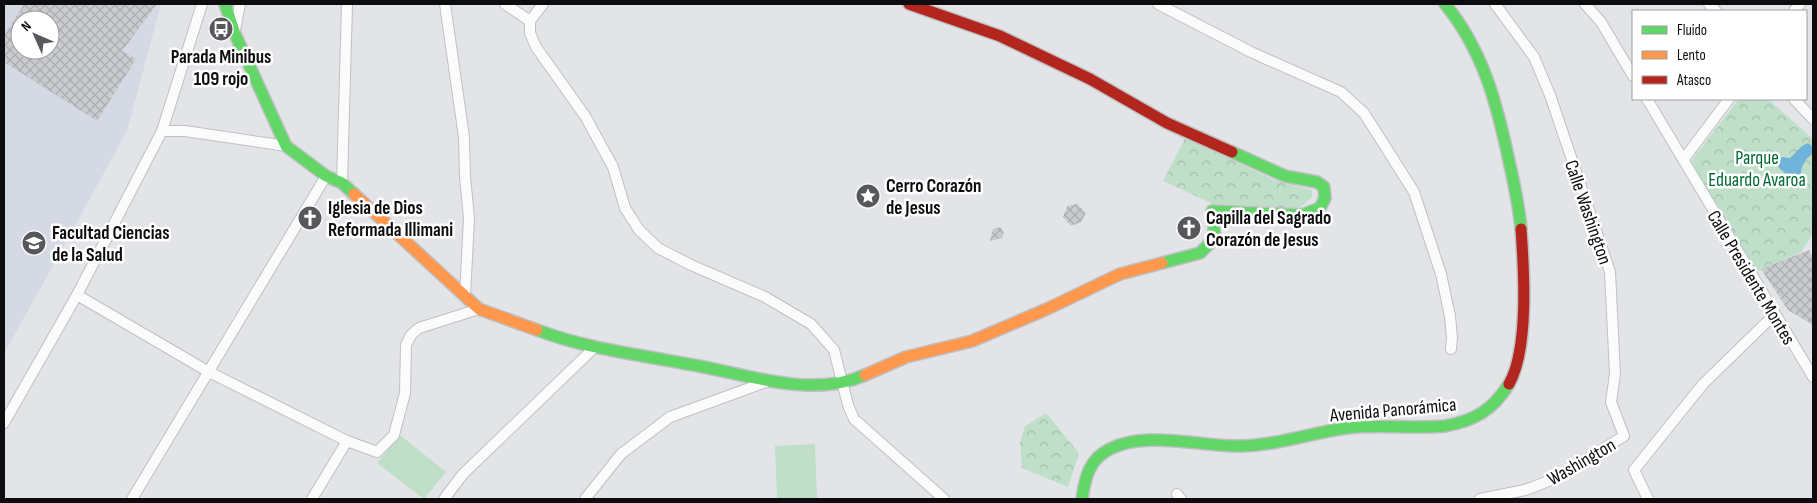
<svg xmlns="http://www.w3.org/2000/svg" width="1817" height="503" font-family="'Sofia Sans Condensed',sans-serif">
  <defs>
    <pattern id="forest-crowns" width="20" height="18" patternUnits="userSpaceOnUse" patternTransform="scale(1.25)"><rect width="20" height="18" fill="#bfdfc9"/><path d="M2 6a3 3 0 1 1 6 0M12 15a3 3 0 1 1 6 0" fill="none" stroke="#a3beac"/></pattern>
    <pattern id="building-cross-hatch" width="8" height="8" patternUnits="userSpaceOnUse" patternTransform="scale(1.25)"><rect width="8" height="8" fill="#cacbce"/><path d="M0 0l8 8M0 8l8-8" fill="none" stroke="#acadb0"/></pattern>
  </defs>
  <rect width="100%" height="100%" fill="#e3e4e8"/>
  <path fill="#d5d9e3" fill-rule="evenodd" d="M 4,4 L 161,4 L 127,131 L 4,354 ZM 20,20 L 50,20 L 50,50 L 20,50 Z"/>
  <path fill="url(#forest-crowns)" d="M 1739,99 L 1768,99 L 1813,139 L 1813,234 L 1801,252 L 1755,272 L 1688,165 Z
    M 1185,138 L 1277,181 L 1312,190 L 1312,197 L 1300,208 L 1213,204 L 1163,181 Z
    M 1046,413 L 1079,453 L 1068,487 L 1022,468 L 1020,442 L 1025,426 Z"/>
  <path fill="#bfdfc9" d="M 400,435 L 446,472 L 424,499 L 377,463 Z
    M 815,444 L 817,499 L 777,499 L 775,446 Z"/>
  <path fill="#6fb2da" d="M 1808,143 L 1813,147 L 1813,153 C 1805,160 1800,166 1801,177 L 1792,179 L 1779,168 L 1777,161 L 1781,157 L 1790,158 L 1802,146 Z"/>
  <path fill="url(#building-cross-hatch)" fill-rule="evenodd" d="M 24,4 L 157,4 L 122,51 L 136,59 L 97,121 L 4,62 L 4,36 ZM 20,20 L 50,20 L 50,50 L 20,50 Z
    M 1077,204 L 1086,213 L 1081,222 L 1071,226 L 1063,217 L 1067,206 Z
    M 1000,227 L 1004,232 L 1002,238 L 990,241 L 993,229 Z
    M 1809,250 L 1813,257 L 1813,325 L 1788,310 L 1761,269 Z"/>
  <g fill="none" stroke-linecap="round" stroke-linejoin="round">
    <defs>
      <path id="street" d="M 445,4 L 464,137 L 465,177 L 469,218 L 465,296
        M 505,4 L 530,21
        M 543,4 L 530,21 L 530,33 L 536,47 L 585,116 L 613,167 L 625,208 L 639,230 L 658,248 L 691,265 L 765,297 L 811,324 L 834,350 L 848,405 L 854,419 L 944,499
        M 1158,4 L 1253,53 L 1341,92 L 1364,113 L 1414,192 L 1441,274 L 1450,316 L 1452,338 L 1451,349
        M 1585,4 L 1601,22 L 1633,76
        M 1709,4 L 1716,11
        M 1794,11 L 1800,4
        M 235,30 L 240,4
        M 1647,99 L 1813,377
        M 1794,99 L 1813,119
        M 162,131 L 185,131 L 286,146
        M 1683,160 L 1729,99
        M 342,183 L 347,4
        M 77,295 L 209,372 L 347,441
        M 4,423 L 77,295 L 162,131 L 202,4
        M 1177,494 L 1181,499
        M 132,499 L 326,176
        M 312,499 L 347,441 L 377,452 L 394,435 L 405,393 L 406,345 L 411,335 L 419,328 L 479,309
        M 444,499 L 463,474 L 595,347
        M 585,499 L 621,454 L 670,417 L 766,382
        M 1480,499 L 1525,490 L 1554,479 L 1624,436 L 1611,402 L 1615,374 L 1610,272 L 1550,95 L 1534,57 L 1495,4
        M 1648,499 L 1634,470 L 1703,384 L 1774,315"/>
      <path id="fast" d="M 225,4 L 235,34 L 286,146 L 326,176 L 342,183 L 354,194
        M 1445,4 C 1483,50 1497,104 1509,161 C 1514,183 1519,206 1521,229
        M 1162,263 L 1200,253 L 1215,238 L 1212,211 L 1302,215 L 1320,208 L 1325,198 L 1324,187 L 1317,182 L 1285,176 L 1232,152
        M 537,330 C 587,349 641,355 693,365 C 747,374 811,399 865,375
        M 1082,499 C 1085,478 1089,459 1110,449 C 1146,430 1202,447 1241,446 C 1278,445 1311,433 1346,428 C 1379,424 1412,429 1445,426 C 1474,421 1493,410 1509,384"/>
      <path id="slow" d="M 354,194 L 479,309 L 537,330
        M 865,375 L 906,357 L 972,341 L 1047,309 L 1120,274 L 1162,263"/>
      <path id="jam" d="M 909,4 L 1000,36 L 1090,79 L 1167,123 L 1232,152
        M 1509,384 C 1529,349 1524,270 1521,229"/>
    </defs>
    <use href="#street" stroke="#bfc0c3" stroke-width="12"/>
    <use href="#fast" stroke="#bfc0c3" stroke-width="14"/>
    <use href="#slow" stroke="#bfc0c3" stroke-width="14"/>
    <use href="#jam" stroke="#bfc0c3" stroke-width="14"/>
    <use href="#street" stroke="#fbfbfc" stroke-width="10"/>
    <use href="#fast" stroke="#63d668" stroke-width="11"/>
    <use href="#slow" stroke="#ff974d" stroke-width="11"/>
    <use href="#jam" stroke="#b3261e" stroke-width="11"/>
  </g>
  <defs>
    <symbol id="bus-disc" viewBox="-11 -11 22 22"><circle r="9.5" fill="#58585c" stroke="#fff"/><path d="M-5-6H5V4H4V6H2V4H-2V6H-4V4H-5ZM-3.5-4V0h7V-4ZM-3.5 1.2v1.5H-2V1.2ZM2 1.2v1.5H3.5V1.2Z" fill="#fff"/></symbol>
    <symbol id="sight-disc" viewBox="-11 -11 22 22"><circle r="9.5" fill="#58585c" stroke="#fff"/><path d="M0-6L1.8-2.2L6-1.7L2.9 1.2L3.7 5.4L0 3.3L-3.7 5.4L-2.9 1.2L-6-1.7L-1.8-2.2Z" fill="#fff"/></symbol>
    <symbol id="church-disc" viewBox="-11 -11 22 22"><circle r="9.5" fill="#58585c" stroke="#fff"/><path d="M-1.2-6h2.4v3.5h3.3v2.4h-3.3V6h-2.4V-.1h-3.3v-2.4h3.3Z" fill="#fff"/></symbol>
    <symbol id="university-disc" viewBox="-11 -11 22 22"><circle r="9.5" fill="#58585c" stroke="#fff"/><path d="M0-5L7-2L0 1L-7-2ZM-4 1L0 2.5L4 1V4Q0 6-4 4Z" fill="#fff"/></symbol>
  </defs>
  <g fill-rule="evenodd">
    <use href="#bus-disc" x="207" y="15" width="28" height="28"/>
    <use href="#sight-disc" x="854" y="182" width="28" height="28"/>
    <use href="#church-disc" x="296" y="204" width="28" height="28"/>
    <use href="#church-disc" x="1175" y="214" width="28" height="28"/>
    <use href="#university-disc" x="20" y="229" width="28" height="28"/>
  </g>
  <g text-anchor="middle" stroke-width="5" stroke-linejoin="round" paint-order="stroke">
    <g font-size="19" font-weight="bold" fill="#0d0d10" stroke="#fff" text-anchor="start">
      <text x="221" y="63" text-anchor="middle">Parada Minibus<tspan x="221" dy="22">109 rojo</tspan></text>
      <text x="886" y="192">Cerro Corazón<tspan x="886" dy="22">de Jesus</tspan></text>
      <text x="328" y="214">Iglesia de Dios<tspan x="328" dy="22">Reformada Illimani</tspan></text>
      <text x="1206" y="224">Capilla del Sagrado<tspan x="1206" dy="22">Corazón de Jesus</tspan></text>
      <text x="52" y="239">Facultad Ciencias<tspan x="52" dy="22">de la Salud</tspan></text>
    </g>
    <g font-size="19" fill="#016a34" stroke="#fff">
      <text x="1757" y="164">Parque<tspan x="1757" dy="22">Eduardo Avaroa</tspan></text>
    </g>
    <g font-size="19" fill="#0d0d10" stroke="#fff">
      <text transform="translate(1589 212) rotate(71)" y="7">Calle Washington</text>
      <text transform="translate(1752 277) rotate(59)" y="7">Calle Presidente Montes</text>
      <text transform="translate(1393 409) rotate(-5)" y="7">Avenida Panorámica</text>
      <text transform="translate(1581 461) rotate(-30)" y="7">Washington</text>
    </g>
  </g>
  <rect width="1817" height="503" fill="none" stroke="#0d0d10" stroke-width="10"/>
  <rect x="1632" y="10" width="175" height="90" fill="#ffffff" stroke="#9e9e9f"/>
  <rect x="1642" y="26" width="25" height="8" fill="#63d668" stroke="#9e9e9f"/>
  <text x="1677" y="35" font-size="15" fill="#0d0d10">Fluido</text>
  <rect x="1642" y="51" width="25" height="8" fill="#ff974d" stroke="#9e9e9f"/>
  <text x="1677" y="60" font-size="15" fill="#0d0d10">Lento</text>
  <rect x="1642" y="76" width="25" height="8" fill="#b3261e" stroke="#9e9e9f"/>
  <text x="1677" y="85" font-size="15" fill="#0d0d10">Atasco</text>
  <g transform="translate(35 35) rotate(315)"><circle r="24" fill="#ffffff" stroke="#9e9e9f"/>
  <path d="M0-4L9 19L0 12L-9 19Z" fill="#58585c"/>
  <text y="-8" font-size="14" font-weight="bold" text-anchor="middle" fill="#0d0d10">N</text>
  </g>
</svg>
